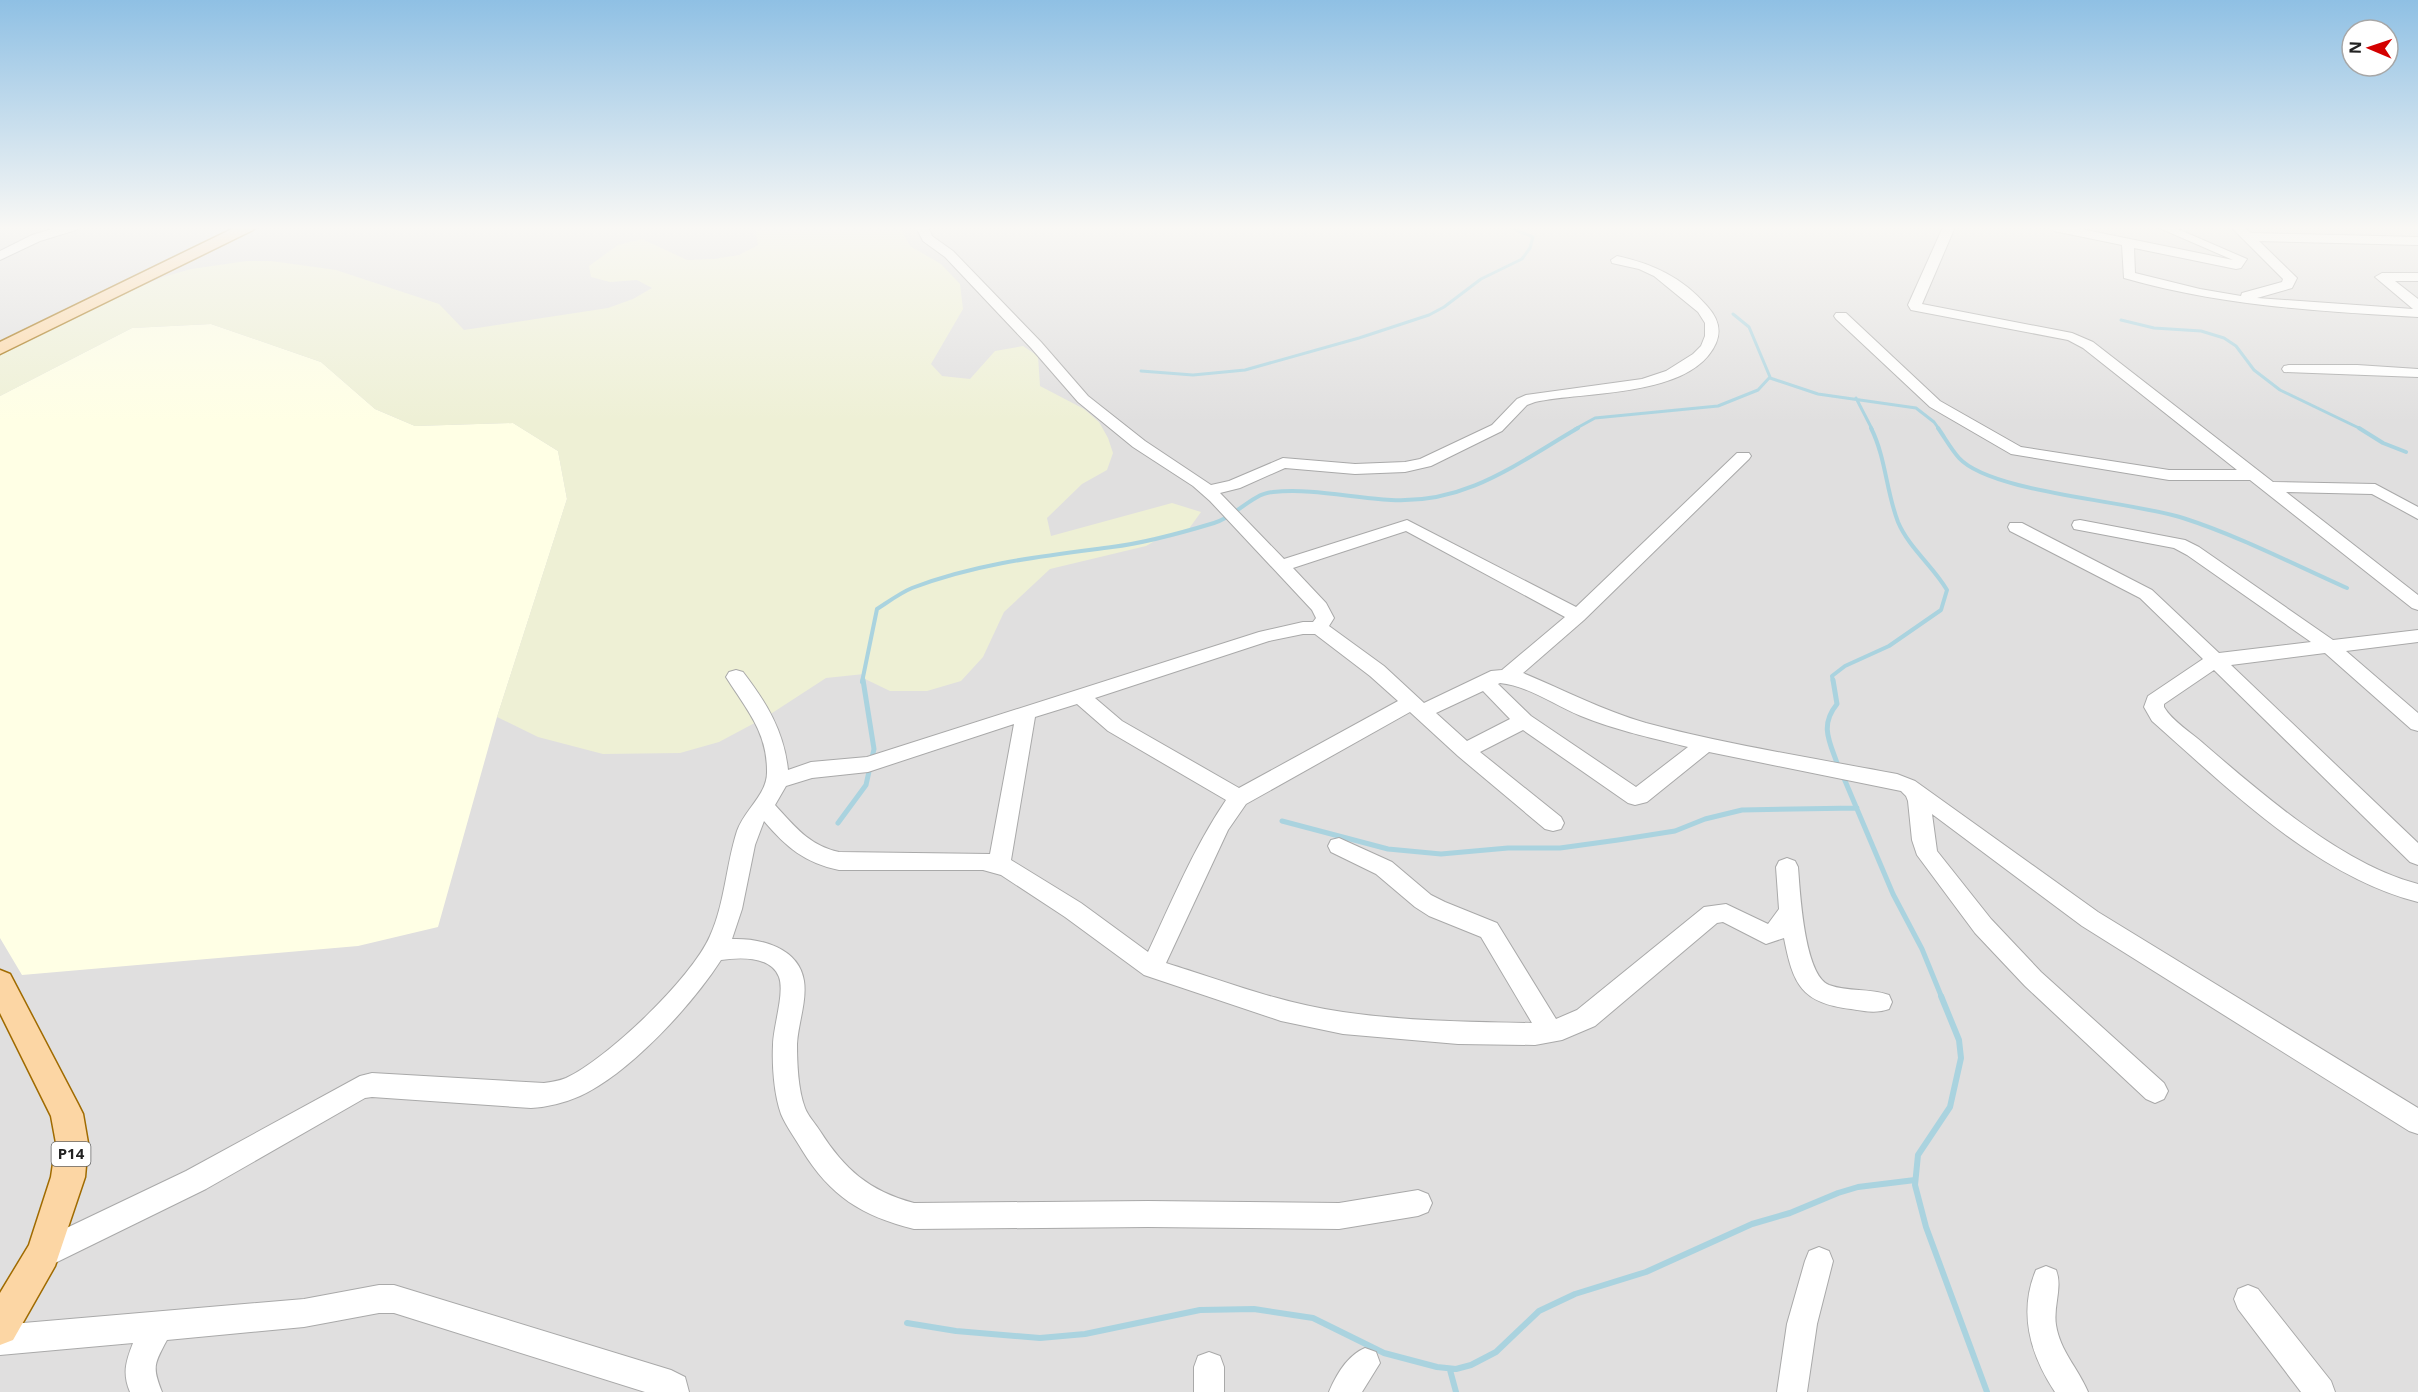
<svg xmlns="http://www.w3.org/2000/svg" width="2418" height="1392" font-family="'Noto Sans',sans-serif">
  <rect width="100%" height="100%" fill="#f2efe9"/>
  <path fill="#e0dfdf" d="M 0,227 L 2418,227 L 2418,1392 L 0,1392 Z"/>
  <path fill="#ffffe5" d="M 211,324 L 321,362 L 375,409 L 415,426 L 513,423 L 558,451 L 567,499 L 497,717 L 438,927 L 358,946 L 22,975 L 0,938 L 0,396 L 132,328 Z"/>
  <path fill="#eef0d5" d="M 755,227 L 900,227 L 910,246 L 941,264 L 960,284 L 963,309 L 931,364 L 942,376 L 970,379 L 995,351 L 1023,346 L 1038,356 L 1040,386 L 1084,409 L 1099,422 L 1108,438 L 1113,453 L 1107,470 L 1082,484 L 1047,518 L 1051,536 L 1172,503 L 1201,512 L 1188,530 L 1165,535 L 1146,546 L 1050,569 L 1004,612 L 983,657 L 961,681 L 927,691 L 890,691 L 863,678 L 864,674 L 826,678 L 766,717 L 719,742 L 680,753 L 603,754 L 538,737 L 497,717 L 567,499 L 558,451 L 513,423 L 415,426 L 375,409 L 321,362 L 211,324 L 132,328 L 0,396 L 0,351 L 55,323 L 163,277 L 191,269 L 247,261 L 271,261 L 336,270 L 439,304 L 464,330 L 608,308 L 633,299 L 652,288 L 637,280 L 610,282 L 591,277 L 589,266 L 618,245 L 642,239 L 687,260 L 714,259 L 739,255 L 758,245 Z"/>
  <g fill="none" stroke-linecap="round" stroke-linejoin="round">
    <path stroke="#aad3df" stroke-width="3" d="M 2121,320 L 2154,328 L 2201,331 L 2224,338 L 2236,346 L 2254,370 L 2280,390 L 2361,429
      M 1141,371 L 1193,375 L 1245,370 L 1359,338 L 1429,315 L 1444,307 L 1481,279 L 1522,259 L 1530,248 L 1533,237 L 1509,227
      M 1770,378 L 1818,394 L 1916,408 L 1934,422 L 1939,429
      M 1856,398 L 1872,429
      M 1575,429 L 1595,418 L 1718,406 L 1758,390 L 1770,377 L 1749,327 L 1733,314"/>
    <path stroke="#aad3df" stroke-width="4" d="M 1938,428 C 1945,438 1951,449 1959,458 C 1991,493 2131,501 2183,518 C 2239,536 2293,564 2347,588
      M 2359,428 L 2383,443 L 2406,452
      M 862,682 L 877,609 C 888,602 900,593 912,588 C 977,563 1044,556 1112,547 C 1145,543 1181,533 1214,523 C 1235,517 1251,494 1273,492 C 1312,488 1352,498 1391,500 C 1466,504 1516,464 1578,428
      M 1833,682 L 1832,676 L 1845,666 L 1889,646 L 1941,610 L 1947,590 C 1933,566 1909,548 1898,522 C 1886,491 1886,458 1871,428"/>
    <path stroke="#aad3df" stroke-width="5" d="M 1833,680 L 1837,704 C 1819,726 1830,742 1838,766
      M 1843,776 L 1893,894 L 1922,949 L 1942,998
      M 1282,821 L 1388,849 L 1441,854 L 1508,848 L 1560,848 L 1618,840 L 1675,831 L 1705,819 L 1742,810 L 1857,808
      M 838,823 L 866,785 L 874,749 L 863,680"/>
    <path stroke="#aad3df" stroke-width="6" d="M 1941,996 L 1959,1040 L 1961,1058 L 1950,1107 L 1918,1155 L 1915,1185 L 1926,1227 L 1987,1392
      M 907,1323 L 956,1331 L 1040,1338 L 1085,1334 L 1200,1310 L 1254,1309 L 1313,1318 L 1384,1353 L 1437,1367 L 1456,1369 L 1471,1365 L 1496,1352 L 1539,1311 L 1575,1294 L 1646,1272 L 1752,1224 L 1790,1213 L 1838,1193 L 1858,1187 L 1915,1180
      M 1450,1370 L 1456,1392"/>
    <defs>
      <path id="minor" d="M 59,227 L 78,227 L 76,230 L 40,241 L 0,260 L 0,251 L 32,235 Z
        M 916,227 L 928,227 L 932,236 L 953,251 L 1041,342 L 1088,396 L 1145,441 L 1211,485 L 1229,481 L 1283,458 L 1355,464 L 1405,462 L 1420,459 L 1492,425 L 1517,399 L 1526,395 L 1642,379 L 1666,371 L 1693,354 L 1701,346 L 1705,336 L 1705,323 L 1698,312 L 1654,276 L 1639,269 L 1612,263 L 1611,260 L 1617,256 C 1653,264 1682,277 1707,306 C 1717,317 1722,329 1716,343 C 1692,398 1584,391 1535,402 L 1527,405 L 1502,431 L 1431,466 L 1405,472 L 1355,474 L 1285,468 L 1240,488 L 1220,493 L 1284,559 L 1407,520 L 1576,607 L 1737,453 L 1749,453 L 1751,456 L 1749,459 L 1584,620 L 1523,673 C 1564,690 1602,710 1646,723 C 1728,745 1813,758 1897,774 L 1915,781 L 2098,912 L 2418,1108 L 2418,1134 L 2409,1131 L 2082,926 L 1932,814 L 1937,851 L 1991,919 L 2041,972 L 2164,1083 L 2168,1091 L 2164,1099 L 2155,1103 L 2146,1099 L 2025,986 L 1975,933 L 1917,855 L 1912,840 L 1908,801 L 1906,796 L 1901,791 L 1709,752 L 1647,802 L 1635,805 L 1628,803 L 1523,730 L 1480,752 L 1561,817 L 1564,823 L 1561,829 L 1553,831 L 1545,829 L 1458,756 L 1410,712 L 1246,804 L 1228,830 L 1166,963 C 1224,981 1283,1004 1343,1012 C 1405,1021 1469,1022 1532,1023 L 1481,937 L 1429,916 L 1415,907 L 1376,874 L 1331,852 L 1328,846 L 1331,840 L 1339,838 L 1392,862 L 1431,895 L 1445,902 L 1497,923 L 1556,1019 L 1577,1010 L 1704,907 L 1726,904 L 1768,924 L 1779,909 L 1776,867 L 1779,861 L 1787,858 L 1795,861 L 1798,867 C 1800,891 1804,975 1829,985 C 1848,992 1870,988 1889,995 L 1892,1002 L 1889,1009 C 1876,1014 1864,1011 1851,1009 C 1801,1003 1793,984 1784,938 L 1766,944 L 1723,922 L 1717,923 L 1595,1026 L 1562,1040 L 1535,1045 L 1458,1044 L 1343,1034 L 1281,1021 L 1144,975 L 1065,917 L 1001,875 L 983,870 L 839,870 C 805,863 786,847 764,821 L 755,845 L 742,909 L 732,939 C 761,938 799,948 804,981 C 807,1001 798,1024 797,1044 C 797,1063 798,1090 805,1108 C 808,1116 815,1123 820,1131 C 844,1169 869,1191 914,1203 L 1148,1201 L 1339,1203 L 1418,1190 L 1428,1194 L 1432,1203 L 1428,1212 L 1418,1216 L 1339,1229 L 1148,1227 L 914,1229 C 862,1216 830,1196 802,1150 C 795,1138 786,1126 781,1114 C 774,1094 772,1066 773,1045 C 773,1027 785,993 779,977 C 771,956 740,957 721,960 C 692,1005 629,1074 580,1096 C 564,1103 548,1107 531,1108 L 372,1097 L 365,1098 L 206,1189 L 53,1264 L 43,1268 L 33,1264 L 29,1254 L 33,1244 L 186,1171 L 360,1076 L 372,1073 L 544,1083 C 551,1082 559,1081 566,1078 C 607,1059 692,978 710,936 C 725,903 726,865 737,831 C 744,810 768,794 767,771 C 767,731 746,709 726,677 L 729,672 L 736,670 L 743,672 C 766,702 784,731 788,770 L 811,762 L 867,757 L 1259,632 L 1303,622 L 1313,622 L 1316,618 L 1312,610 L 1210,501 L 1193,486 L 1133,447 L 1078,402 L 1031,348 L 945,257 L 923,241 ZM 1406,531 L 1565,617 L 1502,670 L 1491,671 L 1424,703 L 1384,666 L 1329,626 L 1334,618 L 1326,603 L 1293,568 ZM 1303,634 L 1315,634 L 1370,676 L 1398,701 L 1239,788 L 1122,721 L 1095,698 L 1269,641 ZM 1500,683 C 1529,686 1554,705 1581,716 C 1615,730 1652,738 1688,747 L 1636,787 L 1531,716 L 1498,684 ZM 1483,691 L 1510,719 L 1467,741 L 1436,713 ZM 1077,704 L 1108,731 L 1226,800 C 1194,847 1172,901 1148,952 L 1081,903 L 1011,860 L 1035,717 ZM 1014,724 L 990,854 L 839,852 C 810,846 794,826 775,805 L 786,786 L 812,778 L 868,772 Z
        M 1943,227 L 1955,227 L 1922,304 L 2072,333 L 2093,342 L 2273,482 L 2375,484 L 2418,507 L 2418,519 L 2372,494 L 2286,492 L 2418,595 L 2418,610 L 2412,608 L 2250,480 L 2169,480 L 2011,454 L 1930,407 L 1836,319 L 1834,316 L 1836,313 L 1846,313 L 1940,401 L 2021,447 L 2169,470 L 2237,470 L 2083,348 L 2068,340 L 1911,310 L 1908,305 Z
        M 2048,227 L 2071,227 L 2233,260 L 2157,227 L 2173,227 L 2247,259 L 2241,268 L 2236,269 L 2134,248 L 2135,273 L 2200,289 L 2241,296 L 2242,293 L 2282,282 L 2283,279 L 2231,227 L 2244,227 L 2251,233 L 2418,237 L 2418,245 L 2259,241 L 2297,278 L 2292,288 L 2257,298 L 2413,309 L 2375,277 L 2382,273 L 2418,273 L 2418,281 L 2395,281 L 2418,299 L 2418,317 C 2318,311 2221,306 2124,278 L 2122,245 L 2054,231 Z
        M 2289,365 L 2357,365 L 2418,369 L 2418,377 L 2284,372 L 2282,369 L 2284,366 Z
        M 2080,520 L 2185,540 L 2199,547 L 2333,640 L 2418,630 L 2418,642 L 2346,651 L 2418,713 L 2418,731 L 2411,729 L 2325,653 L 2231,665 L 2418,843 L 2418,865 L 2410,862 L 2214,670 L 2164,704 L 2164,707 C 2172,721 2192,733 2204,744 C 2262,794 2343,865 2418,884 L 2418,902 C 2316,876 2229,789 2152,721 L 2144,707 L 2148,696 L 2203,659 L 2140,598 L 2010,531 L 2008,527 L 2010,523 L 2022,523 L 2152,590 L 2219,653 L 2311,642 L 2187,555 L 2174,548 L 2074,529 L 2072,525 L 2074,521 Z
        M 1819,1247 L 1829,1251 L 1833,1261 L 1817,1324 L 1807,1392 L 1777,1392 L 1787,1324 L 1805,1261 L 1809,1251 Z
        M 2046,1266 L 2056,1270 C 2063,1287 2053,1306 2056,1325 C 2060,1351 2078,1368 2088,1392 L 2055,1392 C 2030,1354 2018,1313 2036,1270 Z
        M 379,1285 L 394,1285 L 671,1370 L 685,1377 L 689,1392 L 645,1392 L 394,1313 L 379,1313 L 304,1327 L 167,1340 C 154,1364 152,1367 162,1392 L 130,1392 C 122,1373 126,1361 133,1343 L 0,1355 L 0,1325 L 304,1299 Z
        M 2248,1285 L 2258,1289 L 2331,1381 L 2335,1392 L 2301,1392 L 2238,1309 L 2234,1299 L 2238,1289 Z
        M 1365,1348 L 1376,1352 L 1380,1363 L 1362,1392 L 1329,1392 C 1336,1375 1348,1355 1365,1348 Z
        M 1209,1352 L 1220,1356 L 1224,1367 L 1224,1392 L 1194,1392 L 1194,1367 L 1198,1356 Z"/>
      <path id="major" d="M 236,227 L 256,227 L 253,230 L 0,354 L 0,342 Z
        M 0,970 L 10,974 L 78,1104 L 83,1114 L 88,1143 L 85,1177 L 55,1266 L 13,1340 L 0,1345 L 0,1293 L 29,1245 L 51,1177 L 56,1143 L 51,1116 L 0,1013 Z"/>
    </defs>
    <use href="#minor" stroke="#a9a9a9" stroke-width="2"/>
    <use href="#major" stroke="#a06b00" stroke-width="3"/>
    <use href="#minor" fill="#fff" fill-rule="evenodd"/>
    <use href="#major" fill="#fcd6a4" fill-rule="evenodd"/>
  </g>
  <linearGradient id="sky" x2="0" y2="1"><stop stop-color="#8fc0e4"/><stop offset="0.54" stop-color="#f9f8f5"/><stop offset="1" stop-color="#f9f8f5" stop-opacity="0"/></linearGradient>
  <rect width="2418" height="422" fill="url(#sky)"/>
  <g text-anchor="middle" stroke-width="6" stroke-linejoin="round" paint-order="stroke">
    <rect fill="#fff" stroke="#646464" stroke-width="1.5" x="51.5" y="1142" width="39" height="24" rx="4.5"/>
    <g font-size="15" font-weight="bold" fill="#222">
      <text x="71" y="1159">P14</text>
    </g>
  </g>
  <g transform="translate(2370 48) rotate(272)"><circle r="28" fill="#ffffff" stroke="#a7a7a7" stroke-width="1.5"/>
  <path d="M0-4.5L10 22L0 15L-10 22Z" fill="#d40000"/>
  <text y="-9" font-size="16" font-weight="bold" text-anchor="middle" fill="#222222">N</text>
  </g>
</svg>
